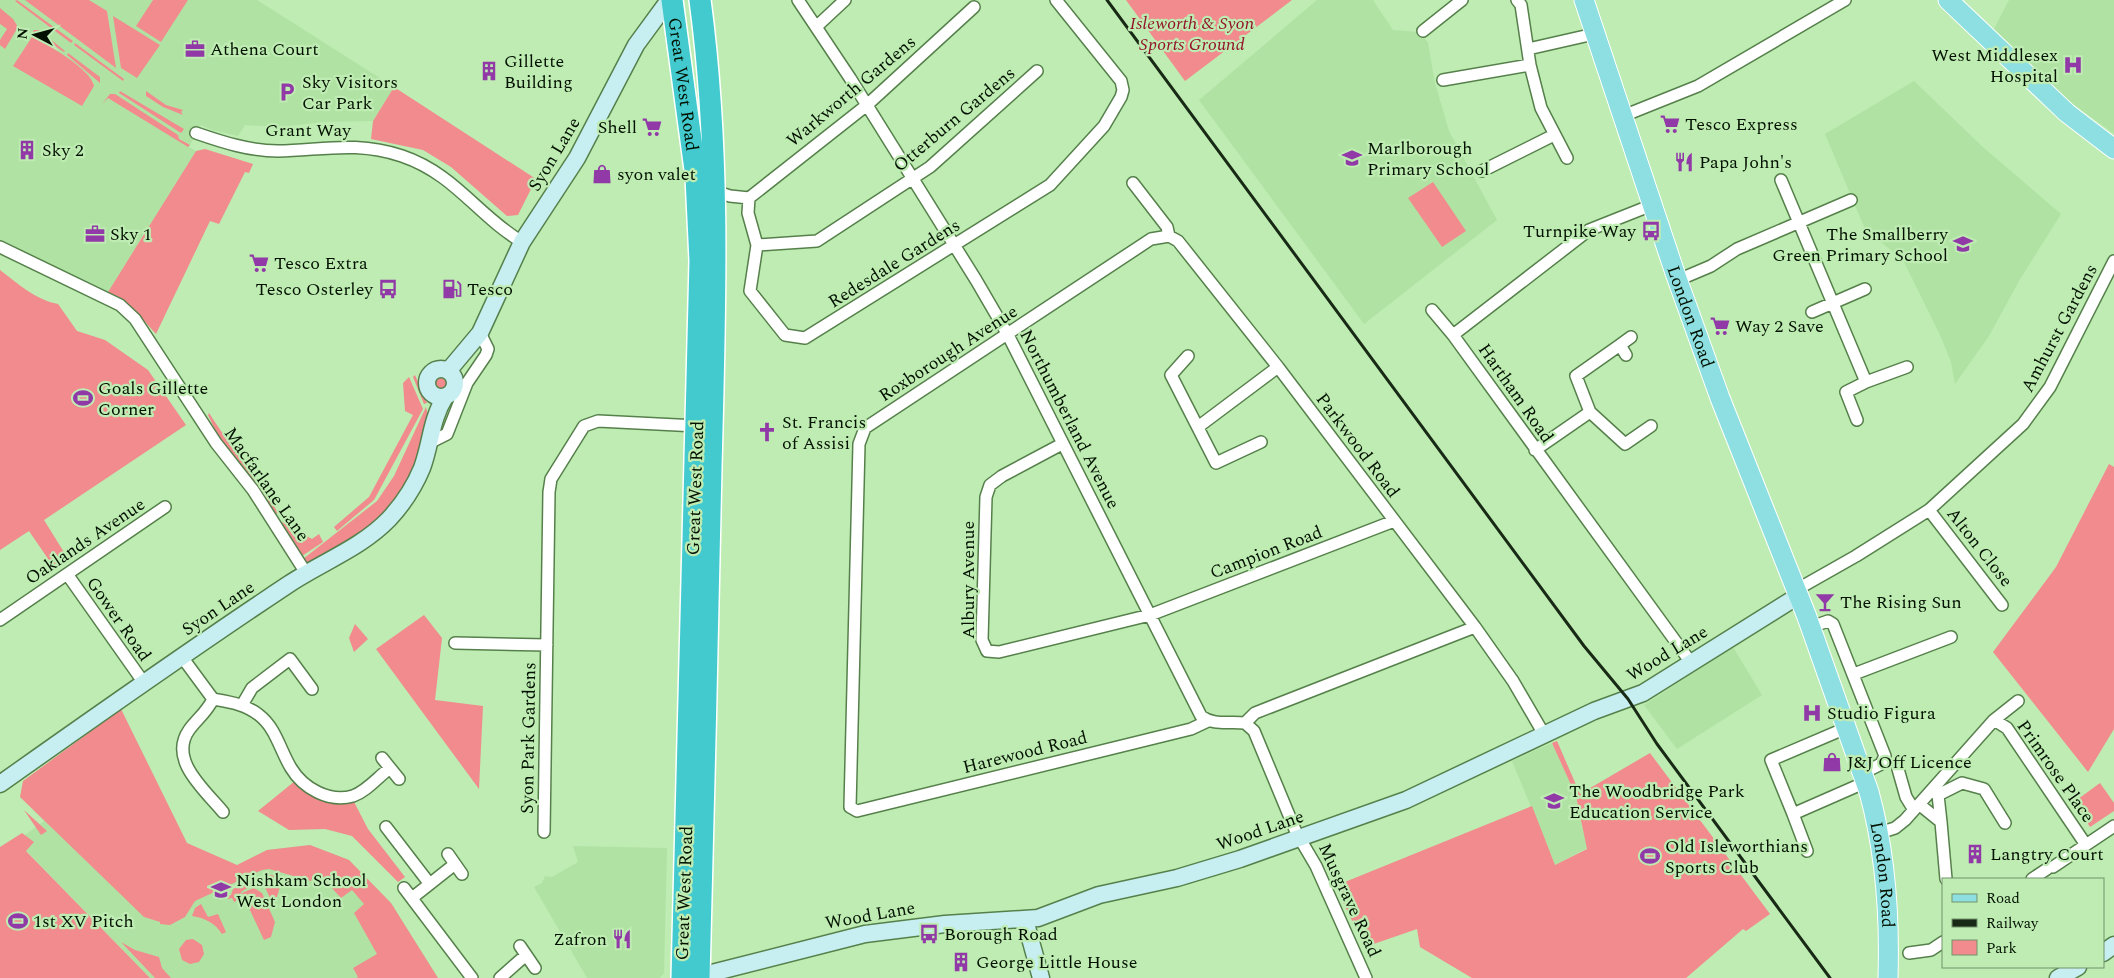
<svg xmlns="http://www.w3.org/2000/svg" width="2114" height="978" font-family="Spectral,serif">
  <rect width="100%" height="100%" fill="#beecb2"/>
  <path fill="#b0e3a3" d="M 0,0 L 257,0 L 394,87 L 373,121 L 326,122 L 278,127 L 245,125 L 238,136 L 212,130 L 201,125 L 189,147 L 196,151 L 108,292 L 0,241 Z
    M 1317,0 L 1373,0 L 1393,30 L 1420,32 L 1428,43 L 1435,83 L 1449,131 L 1497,220 L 1364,324 L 1199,100 Z
    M 2009,0 L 2114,0 L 2114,134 L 2069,101 L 1994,29 Z
    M 1914,81 L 1984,148 L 2061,214 L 2019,281 L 1989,336 L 1955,384 L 1951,362 L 1941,337 L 1903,260 L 1865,229 L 1825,134 Z
    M 1733,647 L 1762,695 L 1677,749 L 1644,705 Z
    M 1552,743 L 1576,796 L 1587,848 L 1555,865 L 1512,761 Z
    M 33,810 L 185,844 L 217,876 L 267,850 L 310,845 L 349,860 L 391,903 L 438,978 L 150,978 L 17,841 L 44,821 Z
    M 573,846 L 667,848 L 664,973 L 660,978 L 587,978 L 534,887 L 542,883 L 545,876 L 552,877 L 578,862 Z"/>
  <path fill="#f18b8d" d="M 17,0 L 73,41 L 71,43 L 15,1 Z
    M 25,0 L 89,0 L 107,11 L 116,68 Z
    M 153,0 L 188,0 L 161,42 L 136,26 Z
    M 1126,0 L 1292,0 L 1185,81 Z
    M 0,8 L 13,19 L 18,27 L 5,49 L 0,45 L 0,40 L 7,29 L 0,24 Z
    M 113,16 L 160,45 L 137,78 L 121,68 Z
    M 34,30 L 39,30 L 65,51 L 64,52 L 33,32 Z
    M 32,37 C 46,43 92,70 94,86 L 82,106 L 13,66 Z
    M 75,43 L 124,79 L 123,81 L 74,45 Z
    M 68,53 L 100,77 L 100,83 L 67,55 Z
    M 394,87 L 536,179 L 518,215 L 507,216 L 451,167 L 423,150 L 371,139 L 373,121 Z
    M 120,91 L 184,129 L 181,133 L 119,93 Z
    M 146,91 L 166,105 L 183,110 L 181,112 L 183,115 L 163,107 L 146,96 Z
    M 110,94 L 115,94 L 178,135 L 179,139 L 190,145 L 188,147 L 108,98 L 102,104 Z
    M 205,149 L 253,164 L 249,173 L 245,172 L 219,224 L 210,221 L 156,334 L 138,314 L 108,292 L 196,151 Z
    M 1433,182 L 1466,231 L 1442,247 L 1408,198 Z
    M 0,270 C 17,283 36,300 58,304 L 77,331 L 105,340 L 148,370 L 186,425 L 44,520 L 67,557 L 53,566 L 29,531 L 0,550 Z
    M 415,375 L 427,403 L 424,404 L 413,377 Z
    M 409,377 L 423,409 L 374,500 L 337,531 L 334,527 L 369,497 L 413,415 L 405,411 L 403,383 Z
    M435 383a6 6 0 1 1 12 0a6 6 0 1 1-12 0Z
    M 426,407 L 428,415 L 422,454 L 402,495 L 369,531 L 310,564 L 306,563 L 303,559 L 377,501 L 394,476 Z
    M 209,413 C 231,448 258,477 278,513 L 273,515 L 222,444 L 208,415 Z
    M 2109,464 L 2114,467 L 2114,729 L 2088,772 L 1993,652 L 2056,567 Z
    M 280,521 L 312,539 L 319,534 L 323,542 L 302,556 L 297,552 L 277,523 Z
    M 424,615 L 442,638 L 435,700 L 483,706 L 479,789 L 376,649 Z
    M 355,624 L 368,639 L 354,652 L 349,638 Z
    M 121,709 L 187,843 L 237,865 L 267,850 L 310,845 L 349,860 L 391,903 L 438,978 L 356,978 L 358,977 L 353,968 L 377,954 L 354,913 L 364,904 L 352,890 L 341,898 L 330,886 L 316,882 L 317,878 L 313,876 L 311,881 L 269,869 L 262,870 L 195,901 L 185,917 L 170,925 L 160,924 L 160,922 L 144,917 L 20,797 L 23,781 Z
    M 1557,741 L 1580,794 L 1650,753 L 1770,914 L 1746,931 L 1743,929 L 1686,978 L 1472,978 L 1420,947 L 1417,929 L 1365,947 L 1335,886 L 1532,806 L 1555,865 L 1587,849 L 1576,796 L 1552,743 Z
    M 295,781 L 352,798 L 368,829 L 405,877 L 398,882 L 352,836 L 325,829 L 289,830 L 258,811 Z
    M 2100,783 L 2114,803 L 2114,811 L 2090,827 L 2074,802 Z
    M 24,810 L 47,831 L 41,835 Z
    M 22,833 L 34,842 L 26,851 L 150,978 L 0,978 L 0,847 Z
    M 266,874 L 279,877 L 282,880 L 275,903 L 272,902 L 261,879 Z
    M 248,882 L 255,882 L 261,888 L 249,887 L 241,892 L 243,898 L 234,902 L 232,898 L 228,899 L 227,897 L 231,895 L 233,889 Z
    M 254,888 L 262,893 L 275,922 L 271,937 L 264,940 L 242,893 Z
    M 201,904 L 208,917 L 218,914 L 226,932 L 222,934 C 215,923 205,918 192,916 L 195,908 Z
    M 193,939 L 202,945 L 204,954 L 199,962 L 190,964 L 182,960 L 179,949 L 186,940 Z
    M 121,942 L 135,950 L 159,957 L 162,968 L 171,978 L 155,978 Z"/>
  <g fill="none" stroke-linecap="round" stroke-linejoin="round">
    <defs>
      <path id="street" d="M 798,0 L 850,78 L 976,280 L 1008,335 L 1201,716 C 1214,726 1229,721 1245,723 L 1254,731 L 1296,832 L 1316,866 L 1366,978
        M 1517,0 L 1521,5 L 1530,65 L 1541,108 L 1567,158
        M 816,27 L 845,0
        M 1423,31 L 1462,0
        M 1528,49 L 1594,34
        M 1443,80 L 1530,65
        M 1623,116 L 1698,86 L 1845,0
        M 196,133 C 222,142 250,151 278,151 C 324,150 356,141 402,156 C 455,174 477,215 522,242
        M 1482,171 L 1554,135
        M 1781,180 L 1866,382 L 1907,367
        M 1133,183 L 1167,227 L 1169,236 L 1178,241 L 1278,367 L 1475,627 L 1513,681 L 1545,736
        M 714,191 L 730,196 L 749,198
        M 749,198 L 748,213 L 757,245 L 750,291 L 785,335 L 805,338 L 1050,185 L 1104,126 L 1121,97 L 1123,90 L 1121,81 L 1056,0
        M 749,198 L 867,105 L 974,7
        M 1652,205 L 1589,230 L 1453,335 L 1692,664
        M 1169,236 L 1151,239 L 865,428 L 859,444 L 850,807 L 857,811 L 1191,729 L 1208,721
        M 757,245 L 817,241 L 930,167 L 1037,71
        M 0,247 L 120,305 L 135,319 L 216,443 L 253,490 L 306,573
        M 1678,280 L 1711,266 L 1737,249 L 1851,200
        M 1432,310 L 1453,335
        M 1812,312 L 1865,289
        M 1620,345 L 1631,337
        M 1188,356 L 1171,375 L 1216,463 L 1261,442
        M 1590,412 L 1576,376 L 1620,345 L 1626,355
        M 1857,420 L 1846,392 L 1866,382
        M 1198,427 L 1278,367
        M 429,443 L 447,434 L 467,383 L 486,355 L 488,349 L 480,333
        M 1062,444 L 1002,476 L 990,485 L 986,497 L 982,640 L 987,651 L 999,652 L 1150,615 L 1394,521
        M 1535,450 L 1590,412 L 1625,444 L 1651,426
        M 1929,510 L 2002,605
        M 67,574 L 144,683
        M 1796,590 L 1856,556 L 1929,510 L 2023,424 L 2050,387 L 2114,261
        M 0,620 L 165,507
        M 1811,627 L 1828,621 L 1833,624 L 1885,756 L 1881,764 L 1863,773
        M 455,643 L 547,645
        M 182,657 L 213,699 C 230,702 245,704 259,715 C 276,728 280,750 291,768 C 303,788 329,803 353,796 C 367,791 378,777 390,768
        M 1854,674 L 1951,637
        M 213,699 C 207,712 197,719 189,730 C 168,760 205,790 223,812
        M 242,705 L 252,688 L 290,659 L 312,689
        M 1994,720 L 2007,728 L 2086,845
        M 1245,723 L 1255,713 L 1475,627
        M 1846,728 L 1771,760 L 1793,814 L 1866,782
        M 382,758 L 399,779
        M 1898,769 L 1906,797 L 1914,810
        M 1920,805 L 1941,822 L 1946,879
        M 1793,814 L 1807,851
        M 1941,822 L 1938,795 L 1962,783 L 1984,789 L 2005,823
        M 386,827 L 429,883
        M 544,832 L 549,492 L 551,479 L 584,426 L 598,421 L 697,426
        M 1879,833 L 1895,828 L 1905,820 L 1994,720 L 2018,701
        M 448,854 L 462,874
        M 2053,867 L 2114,826
        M 2032,879 L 2047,869
        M 404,888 L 472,978
        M 412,898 L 455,864
        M 520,946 L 535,968
        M 1909,953 L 1931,950 L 1943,942
        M 500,978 L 526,955"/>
      <path id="secondary" d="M427 383a14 14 0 1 1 28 0a14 14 0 1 1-28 0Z
        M 449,370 L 480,333 L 522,242 L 577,158 L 636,45 L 669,0
        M 0,784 C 96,716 191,649 289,584 C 322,562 361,548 389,519 C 402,505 415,485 422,468 C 431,444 431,419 445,397
        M 1025,920 L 1041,978
        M 2103,953 L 2114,945
        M 692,978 L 865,934 L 945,924 L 1038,918 L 1099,895 L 1177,878 L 1240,859 L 1406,800 L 1594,711 L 1643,693 L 1798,596
        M 2058,978 L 2078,967"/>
      <g id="primary">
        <path id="s1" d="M 1584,0 L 1675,273 L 1720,398 L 1807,617 L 1869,792 C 1886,854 1890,914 1888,978"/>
        <path d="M 1948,0 L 2067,113 L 2114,149"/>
      </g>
      <g id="highway">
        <path id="s2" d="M 672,0 L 696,177 L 700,261 L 682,978"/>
        <path d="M 699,978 C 704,808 707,637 711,467 C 715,311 721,155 700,0"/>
      </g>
    </defs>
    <use href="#street" stroke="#56804b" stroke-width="14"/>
    <use href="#secondary" stroke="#56804b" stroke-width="19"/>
    <use href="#primary" stroke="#fff" stroke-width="21"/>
    <use href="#highway" stroke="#fff" stroke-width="24"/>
    <use href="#street" stroke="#fff" stroke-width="11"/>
    <use href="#secondary" stroke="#c7eff1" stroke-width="16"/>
    <use href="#primary" stroke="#8edfe2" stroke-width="19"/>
    <use href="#highway" stroke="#43cacf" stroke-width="21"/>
    <path stroke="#182a15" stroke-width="3" d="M 1107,0 L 1584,646 L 1628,699 L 1657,744 L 1830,978"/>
  </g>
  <defs>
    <symbol id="office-bare" viewBox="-9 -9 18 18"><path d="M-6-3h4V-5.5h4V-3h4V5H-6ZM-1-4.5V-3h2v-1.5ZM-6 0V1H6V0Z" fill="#913aa7" stroke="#beecb2" stroke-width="2.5" paint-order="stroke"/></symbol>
    <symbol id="hospital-bare" viewBox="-9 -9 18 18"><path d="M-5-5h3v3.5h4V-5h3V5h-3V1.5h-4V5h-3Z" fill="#913aa7" stroke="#beecb2" stroke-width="2.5" paint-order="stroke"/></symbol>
    <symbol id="building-bare" viewBox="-9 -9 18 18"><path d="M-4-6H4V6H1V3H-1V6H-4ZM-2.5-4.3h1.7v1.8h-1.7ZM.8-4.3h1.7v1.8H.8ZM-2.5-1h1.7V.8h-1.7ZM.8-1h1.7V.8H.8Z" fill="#913aa7" stroke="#beecb2" stroke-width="2.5" paint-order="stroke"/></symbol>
    <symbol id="parking-bare" viewBox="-9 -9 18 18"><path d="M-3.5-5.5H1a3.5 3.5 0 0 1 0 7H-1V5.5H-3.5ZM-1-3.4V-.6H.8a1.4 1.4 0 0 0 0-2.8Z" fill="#913aa7" stroke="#beecb2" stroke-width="2.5" paint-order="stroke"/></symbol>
    <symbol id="supermarket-bare" viewBox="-9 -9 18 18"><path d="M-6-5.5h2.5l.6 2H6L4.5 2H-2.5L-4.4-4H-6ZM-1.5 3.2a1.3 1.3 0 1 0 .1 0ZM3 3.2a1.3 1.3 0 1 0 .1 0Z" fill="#913aa7" stroke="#beecb2" stroke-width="2.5" paint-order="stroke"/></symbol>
    <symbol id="school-bare" viewBox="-9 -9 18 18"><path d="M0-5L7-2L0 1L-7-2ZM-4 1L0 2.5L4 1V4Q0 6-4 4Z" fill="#913aa7" stroke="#beecb2" stroke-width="2.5" paint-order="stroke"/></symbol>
    <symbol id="restaurant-bare" viewBox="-9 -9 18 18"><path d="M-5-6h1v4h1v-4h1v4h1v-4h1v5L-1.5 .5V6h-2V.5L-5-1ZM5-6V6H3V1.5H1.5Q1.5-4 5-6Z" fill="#913aa7" stroke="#beecb2" stroke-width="2.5" paint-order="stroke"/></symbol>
    <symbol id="shop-bare" viewBox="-9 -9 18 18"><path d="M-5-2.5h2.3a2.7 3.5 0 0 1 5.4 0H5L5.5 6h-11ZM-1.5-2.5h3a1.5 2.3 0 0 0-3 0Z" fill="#913aa7" stroke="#beecb2" stroke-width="2.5" paint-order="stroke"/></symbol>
    <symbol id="bus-bare" viewBox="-9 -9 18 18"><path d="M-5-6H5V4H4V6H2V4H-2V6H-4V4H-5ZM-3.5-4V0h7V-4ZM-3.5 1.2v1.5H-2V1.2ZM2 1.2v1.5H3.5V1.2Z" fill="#913aa7" stroke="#beecb2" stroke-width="2.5" paint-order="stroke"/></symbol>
    <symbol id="fuel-bare" viewBox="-9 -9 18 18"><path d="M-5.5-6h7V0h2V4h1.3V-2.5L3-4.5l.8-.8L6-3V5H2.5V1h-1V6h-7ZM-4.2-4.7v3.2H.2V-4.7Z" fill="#913aa7" stroke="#beecb2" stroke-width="2.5" paint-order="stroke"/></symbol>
    <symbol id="stadium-bare" viewBox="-9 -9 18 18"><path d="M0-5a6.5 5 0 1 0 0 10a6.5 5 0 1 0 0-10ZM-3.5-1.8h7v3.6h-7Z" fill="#913aa7" stroke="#beecb2" stroke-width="2.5" paint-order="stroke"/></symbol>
    <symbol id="church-bare" viewBox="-9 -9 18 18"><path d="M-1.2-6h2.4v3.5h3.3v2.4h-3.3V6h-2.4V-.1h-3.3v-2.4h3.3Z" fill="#913aa7" stroke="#beecb2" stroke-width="2.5" paint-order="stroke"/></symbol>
    <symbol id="bar-bare" viewBox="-9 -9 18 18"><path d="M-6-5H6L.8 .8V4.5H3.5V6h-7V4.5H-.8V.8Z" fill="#913aa7" stroke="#beecb2" stroke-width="2.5" paint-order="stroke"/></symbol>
  </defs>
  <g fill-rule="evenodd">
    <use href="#office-bare" x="181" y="35" width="28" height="28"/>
    <use href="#hospital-bare" x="2059" y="51" width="28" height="28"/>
    <use href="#building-bare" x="475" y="57" width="28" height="28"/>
    <use href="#parking-bare" x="273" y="78" width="28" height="28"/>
    <use href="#supermarket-bare" x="1656" y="110" width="28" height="28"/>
    <use href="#supermarket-bare" x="638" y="113" width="28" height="28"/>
    <use href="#building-bare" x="13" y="136" width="28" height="28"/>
    <use href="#school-bare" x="1338" y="144" width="28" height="28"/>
    <use href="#restaurant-bare" x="1670" y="148" width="28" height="28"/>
    <use href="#shop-bare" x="588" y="160" width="28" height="28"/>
    <use href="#bus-bare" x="1637" y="217" width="28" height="28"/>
    <use href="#office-bare" x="81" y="220" width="28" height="28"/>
    <use href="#school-bare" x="1949" y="230" width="28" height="28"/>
    <use href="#supermarket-bare" x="245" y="249" width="28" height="28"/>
    <use href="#bus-bare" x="374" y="275" width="28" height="28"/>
    <use href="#fuel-bare" x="438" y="275" width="28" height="28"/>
    <use href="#supermarket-bare" x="1706" y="312" width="28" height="28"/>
    <use href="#stadium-bare" x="69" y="384" width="28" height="28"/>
    <use href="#church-bare" x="753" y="418" width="28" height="28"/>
    <use href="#bar-bare" x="1811" y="588" width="28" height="28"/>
    <use href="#hospital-bare" x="1798" y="699" width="28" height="28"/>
    <use href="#shop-bare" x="1818" y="748" width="28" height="28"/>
    <use href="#school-bare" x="1540" y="787" width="28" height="28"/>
    <use href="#building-bare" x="1961" y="840" width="28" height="28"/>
    <use href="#stadium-bare" x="1636" y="842" width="28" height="28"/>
    <use href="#school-bare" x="207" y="876" width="28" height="28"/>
    <use href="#stadium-bare" x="4" y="907" width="28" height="28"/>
    <use href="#bus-bare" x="915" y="920" width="28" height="28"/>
    <use href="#restaurant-bare" x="608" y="925" width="28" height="28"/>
    <use href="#building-bare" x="947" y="948" width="28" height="28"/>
  </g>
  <g text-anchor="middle" stroke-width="4.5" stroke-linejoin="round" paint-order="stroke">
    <g font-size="18" font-style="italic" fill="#93142a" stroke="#beecb2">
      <text x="1192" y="29">Isleworth &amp; Syon<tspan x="1192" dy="21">Sports Ground</tspan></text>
    </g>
    <g font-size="18" fill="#031101" stroke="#beecb2" text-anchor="start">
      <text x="210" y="55">Athena Court</text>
      <text x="2058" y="61" text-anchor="end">West Middlesex<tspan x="2058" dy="21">Hospital</tspan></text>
      <text x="504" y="67">Gillette<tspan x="504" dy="21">Building</tspan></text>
      <text x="302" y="88">Sky Visitors<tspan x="302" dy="21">Car Park</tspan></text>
      <text x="1685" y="130">Tesco Express</text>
      <text x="637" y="133" text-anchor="end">Shell</text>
      <text x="1367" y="154">Marlborough<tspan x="1367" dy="21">Primary School</tspan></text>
      <text x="42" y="156">Sky 2</text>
      <text x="1699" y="168">Papa John's</text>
      <text x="617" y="180">syon valet</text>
      <text x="1636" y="237" text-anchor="end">Turnpike Way</text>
      <text x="110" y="240">Sky 1</text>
      <text x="1948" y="240" text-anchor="end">The Smallberry<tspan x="1948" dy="21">Green Primary School</tspan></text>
      <text x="274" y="269">Tesco Extra</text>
      <text x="373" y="295" text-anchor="end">Tesco Osterley</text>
      <text x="467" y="295">Tesco</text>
      <text x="1735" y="332">Way 2 Save</text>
      <text x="98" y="394">Goals Gillette<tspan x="98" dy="21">Corner</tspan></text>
      <text x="782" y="428">St. Francis<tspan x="782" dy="21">of Assisi</tspan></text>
      <text x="1840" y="608">The Rising Sun</text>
      <text x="1827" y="719">Studio Figura</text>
      <text x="1847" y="768">J&amp;J Off Licence</text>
      <text x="1569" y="797">The Woodbridge Park<tspan x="1569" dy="21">Education Service</tspan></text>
      <text x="1665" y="852">Old Isleworthians<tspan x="1665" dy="21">Sports Club</tspan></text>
      <text x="1990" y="860">Langtry Court</text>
      <text x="236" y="886">Nishkam School<tspan x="236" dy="21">West London</tspan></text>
      <text x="33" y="927">1st XV Pitch</text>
      <text x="944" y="940">Borough Road</text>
      <text x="607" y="945" text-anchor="end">Zafron</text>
      <text x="976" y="968">George Little House</text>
    </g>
    <g font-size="18" fill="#031101" stroke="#beecb2">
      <text dy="6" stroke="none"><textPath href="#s2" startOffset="85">Great West Road</textPath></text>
      <text transform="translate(851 91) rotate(-40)" y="6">Warkworth Gardens</text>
      <text transform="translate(954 119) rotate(-40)" y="6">Otterburn Gardens</text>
      <text x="308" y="136">Grant Way</text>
      <text transform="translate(554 154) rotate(-59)" y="6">Syon Lane</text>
      <text transform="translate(894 263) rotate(-32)" y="6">Redesdale Gardens</text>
      <text dy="6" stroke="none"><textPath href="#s1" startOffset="334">London Road</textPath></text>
      <text transform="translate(2059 328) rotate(-62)" y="6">Amhurst Gardens</text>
      <text transform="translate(948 353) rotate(-33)" y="6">Roxborough Avenue</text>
      <text transform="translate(1516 393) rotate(55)" y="6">Hartham Road</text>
      <text transform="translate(1070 419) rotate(63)" y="6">Northumberland Avenue</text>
      <text transform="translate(1358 445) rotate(53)" y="6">Parkwood Road</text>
      <text transform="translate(267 484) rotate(55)" y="6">Macfarlane Lane</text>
      <text transform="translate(695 488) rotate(-88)" y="6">Great West Road</text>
      <text transform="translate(85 541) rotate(-34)" y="6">Oaklands Avenue</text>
      <text transform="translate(1980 547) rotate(52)" y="6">Alton Close</text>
      <text transform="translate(1266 552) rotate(-21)" y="6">Campion Road</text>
      <text transform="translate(968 580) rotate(-90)" y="6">Albury Avenue</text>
      <text transform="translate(218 608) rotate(-34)" y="6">Syon Lane</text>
      <text transform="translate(119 619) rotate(55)" y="6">Gower Road</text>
      <text transform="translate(1667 653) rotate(-31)" y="6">Wood Lane</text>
      <text transform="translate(528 738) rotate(-89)" y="6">Syon Park Gardens</text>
      <text transform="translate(1025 752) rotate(-14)" y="6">Harewood Road</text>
      <text transform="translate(2056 771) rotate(55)" y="6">Primrose Place</text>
      <text transform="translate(1260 830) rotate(-19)" y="6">Wood Lane</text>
      <text dy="6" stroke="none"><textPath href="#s1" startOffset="926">London Road</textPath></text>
      <text transform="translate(684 893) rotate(-88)" y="6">Great West Road</text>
      <text transform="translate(1350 900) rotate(65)" y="6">Musgrave Road</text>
      <text transform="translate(870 915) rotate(-10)" y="6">Wood Lane</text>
    </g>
  </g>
  <rect x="1942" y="878" width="162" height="90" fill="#beecb2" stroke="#73946b"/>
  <rect x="1952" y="894" width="25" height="8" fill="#8edfe2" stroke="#73946b"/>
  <text x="1986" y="903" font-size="15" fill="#031101">Road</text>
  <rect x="1952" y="919" width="25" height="8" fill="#182a15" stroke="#73946b"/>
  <text x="1986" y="928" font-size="15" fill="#031101">Railway</text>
  <rect x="1952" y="940" width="25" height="15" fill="#f18b8d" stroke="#73946b"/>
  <text x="1986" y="953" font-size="15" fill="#031101">Park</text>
  <g transform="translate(35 35) rotate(276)" stroke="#beecb2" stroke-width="4" paint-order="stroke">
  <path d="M0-4L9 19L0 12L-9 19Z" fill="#031101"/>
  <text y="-8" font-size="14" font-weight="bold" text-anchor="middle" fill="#031101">N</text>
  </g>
</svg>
